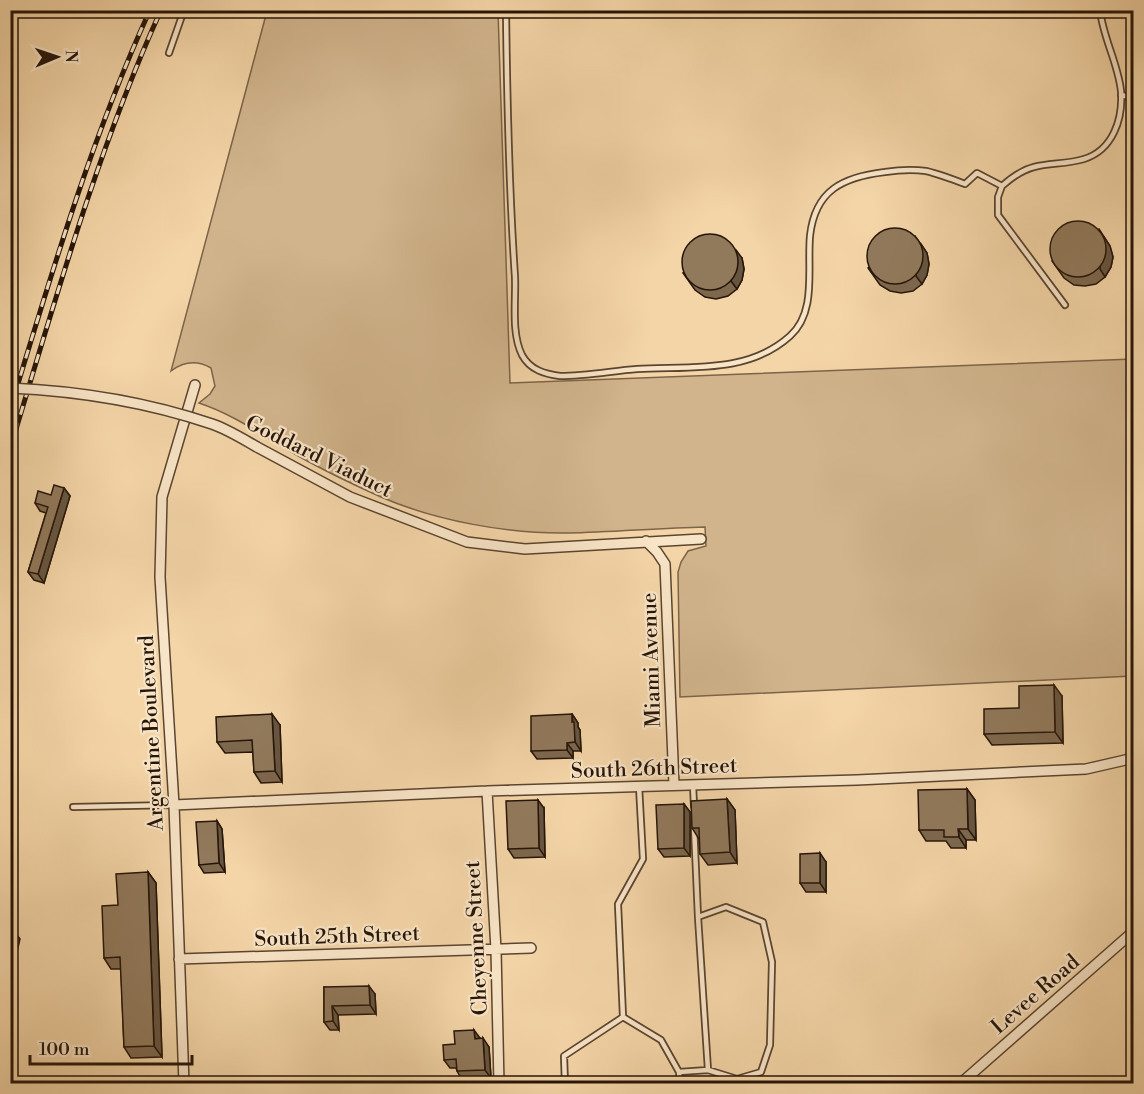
<svg xmlns="http://www.w3.org/2000/svg" width="1144" height="1094" font-family="'Libre Bodoni',serif">
  <rect width="100%" height="100%" fill="#f4d5a7"/>
  <filter id="stains"><feTurbulence type="fractalNoise" baseFrequency=".00333" numOctaves="4"/><feColorMatrix values="0 0 0 0 .2 0 0 0 0 .09 0 0 0 0 .02 0 0 0 .5 -.17"/></filter>
  <radialGradient id="worn" r=".72"><stop offset=".6" stop-color="#630" stop-opacity="0"/><stop offset="1" stop-color="#630" stop-opacity=".3"/></radialGradient>
  <path fill="#d1b48c" stroke="#7c644a" stroke-width="1.5" d="M 267,11 L 498,11 L 510,383 L 1133,359 L 1133,676 L 680,697 L 678,572 L 681,562 L 688,551 L 706,546 L 705,527 C 659,528 614,532 568,533 C 509,534 436,521 381,497 C 350,483 318,468 288,450 C 259,433 232,414 199,403 L 210,394 L 215,386 L 211,368 C 197,360 183,362 171,371 Z"/>
  <g fill="none" stroke-linecap="round" stroke-linejoin="round">
    <defs>
      <path id="service" d="M 506,10 C 507,99 509,189 515,277 C 516,301 511,333 522,355 C 530,370 545,374 560,376 C 586,376 612,371 637,369 C 690,366 748,374 790,336 C 817,312 807,269 810,236 C 815,190 843,177 885,172 C 898,170 912,169 926,171 C 939,174 952,179 965,184 L 977,173 L 1002,186 C 1011,178 1022,170 1034,167 C 1050,163 1068,164 1084,159 C 1113,150 1123,119 1121,91 C 1118,63 1103,38 1100,10
        M 169,53 L 184,10
        M 1121,95 L 1134,98
        M 1002,186 L 998,197 L 998,215 L 1065,305
        M 693,785 L 694,806
        M 73,807 L 174,805
        M 694,826 L 698,917 L 726,907 L 763,922 L 772,962 L 770,1045 L 761,1072 L 737,1079 L 708,1070 L 698,917
        M 623,1017 L 661,1040 L 679,1072
        M 565,1084 L 564,1056 L 623,1017 L 618,904 L 643,859 L 639,786
        M 680,1084 L 679,1072 L 708,1070"/>
      <path id="minor" d="M 257,447 L 350,497 L 467,542 L 525,549 L 701,539
        M 646,541 L 657,552 L 665,564 L 674,785
        M 487,791 L 496,950 L 499,1084
        M 174,805 L 487,791 L 857,780 L 1086,769 L 1134,758
        M 179,959 L 531,948
        M 184,1084 L 174,805 L 160,577 L 162,497 L 195,385
        M 960,1084 L 1134,931"/>
    </defs>
    <use href="#service" stroke="#5a4530" stroke-width="8"/>
    <use href="#minor" stroke="#5a4530" stroke-width="12"/>
    <use href="#service" stroke="#f8e4c6" stroke-width="4.5"/>
    <use href="#minor" stroke="#f8e4c6" stroke-width="9"/>
    <defs>
      <path id="rail" d="M 10,410 C 51,275 91,139 150,10
        M 10,449 C 55,301 97,151 161,10"/>
    </defs>
    <use href="#rail" stroke="#261509" stroke-width="5"/>
    <use href="#rail" stroke="#f8e4c6" stroke-width="3" stroke-dasharray="9" stroke-linecap="butt"/>
    <defs>
      <path id="minor-bridge" d="M 10,388 C 78,391 147,402 212,424 C 227,429 243,439 257,447"/>
    </defs>
    <use href="#minor-bridge" stroke="#5a4530" stroke-width="12" stroke-linecap="butt"/>
    <use href="#minor-bridge" stroke="#f8e4c6" stroke-width="9"/>
  </g>
  <path fill="#7d684e" stroke="#261509" stroke-width="1.5" d="M 1099,229 L 1110,246 L 1113,257 L 1111,267 L 1105,277 L 1096,284 L 1085,286 L 1074,285 L 1064,278 L 1052,261 Z
    M 915,236 L 927,253 L 929,264 L 927,275 L 922,284 L 913,291 L 901,293 L 890,291 L 880,285 L 868,268 Z
    M 742,258 L 744,269 L 742,280 L 737,289 L 728,296 L 716,299 L 705,297 L 695,290 L 683,273 Z
    M 64,488 L 70,496 L 44,583 L 34,580 L 28,572 L 46,513 L 40,511 L 35,503 Z
    M 1062,696 L 1063,743 L 992,745 L 984,734 Z
    M 572,714 L 578,723 L 578,727 L 580,730 L 581,751 L 573,751 L 573,758 L 537,759 L 531,751 Z
    M 280,725 L 282,782 L 261,783 L 254,772 L 253,752 L 225,753 L 217,742 Z
    M 967,789 L 975,800 L 976,840 L 966,840 L 966,848 L 951,848 L 946,841 L 926,841 L 919,830 Z
    M 727,799 L 735,810 L 737,863 L 708,865 L 700,854 L 699,839 L 692,828 Z
    M 684,804 L 690,812 L 690,856 L 664,857 L 658,849 Z
    M 544,808 L 545,857 L 514,858 L 508,849 Z
    M 217,821 L 222,829 L 225,872 L 204,873 L 199,865 Z
    M 826,862 L 826,892 L 806,892 L 800,883 Z
    M 148,872 L 156,883 L 162,1057 L 131,1058 L 124,1047 L 121,969 L 111,969 L 104,958 L 118,905 Z
    M 324,987 L 375,994 L 376,1014 L 338,1015 L 339,1030 L 330,1030 L 324,1022 Z
    M 480,1038 L 489,1047 L 491,1078 L 462,1080 L 457,1071 L 456,1068 L 450,1068 L 444,1060 L 455,1044 Z"/>
  <path fill="#665540" stroke="#261509" stroke-width="1.5" d="M 1104,237 L 1110,246 L 1113,257 L 1111,267 L 1105,277 L 1100,269 Z
    M 921,244 L 927,253 L 929,264 L 927,275 L 922,284 L 916,276 Z
    M 736,250 L 742,258 L 744,269 L 742,280 L 737,289 L 731,281 Z
    M 64,488 L 70,496 L 44,583 L 38,574 Z
    M 1054,685 L 1062,696 L 1063,743 L 1055,732 Z
    M 272,714 L 280,725 L 282,782 L 275,771 Z
    M 572,714 L 578,723 L 578,727 L 580,730 L 581,751 L 575,742 Z
    M 567,743 L 573,751 L 573,758 L 567,750 Z
    M 967,789 L 975,800 L 976,840 L 968,829 Z
    M 727,799 L 735,810 L 737,863 L 730,852 Z
    M 538,800 L 544,808 L 545,857 L 539,848 Z
    M 684,804 L 690,812 L 690,856 L 684,848 Z
    M 217,821 L 222,829 L 225,872 L 219,863 Z
    M 958,829 L 966,840 L 966,848 L 959,837 Z
    M 820,853 L 826,862 L 826,892 L 820,883 Z
    M 148,872 L 156,883 L 162,1057 L 154,1046 Z
    M 14,931 L 20,939 L 10,982 L 10,947 Z
    M 369,986 L 375,994 L 376,1014 L 370,1005 Z
    M 332,1006 L 338,1015 L 339,1030 L 333,1021 Z
    M 474,1030 L 480,1038 L 475,1039 Z
    M 483,1038 L 489,1047 L 491,1078 L 485,1070 Z"/>
  <path fill="#91795b" stroke="#261509" stroke-width="1.5" d="M1050 249a28 28 0 1 1 56 0a28 28 0 1 1-56 0Z
    M867 256a28 28 0 1 1 56 0a28 28 0 1 1-56 0Z
    M682 262a28 28 0 1 1 56 0a28 28 0 1 1-56 0Z
    M 54,485 L 64,488 L 38,574 L 28,572 L 48,507 L 35,503 L 38,491 L 51,495 Z
    M 1054,685 L 1055,732 L 984,734 L 984,709 L 1019,708 L 1019,686 Z
    M 272,714 L 275,771 L 254,772 L 252,740 L 217,742 L 216,717 Z
    M 572,714 L 572,722 L 574,722 L 575,742 L 567,743 L 567,750 L 531,751 L 531,716 Z
    M 967,789 L 968,829 L 958,829 L 959,837 L 944,837 L 944,830 L 919,830 L 918,790 Z
    M 727,799 L 730,852 L 700,854 L 699,828 L 692,828 L 691,801 Z
    M 538,800 L 539,848 L 508,849 L 506,801 Z
    M 684,804 L 684,848 L 658,849 L 656,805 Z
    M 217,821 L 219,863 L 199,865 L 196,822 Z
    M 820,853 L 820,883 L 800,883 L 800,854 Z
    M 148,872 L 154,1046 L 124,1047 L 120,957 L 104,958 L 102,906 L 118,905 L 116,874 Z
    M 10,930 L 14,931 L 10,947 Z
    M 369,986 L 370,1005 L 332,1006 L 333,1021 L 324,1022 L 324,987 Z
    M 474,1030 L 475,1039 L 483,1038 L 485,1070 L 457,1071 L 456,1059 L 444,1060 L 443,1045 L 455,1044 L 454,1031 Z"/>
  <g text-anchor="middle" stroke-width="4.5" stroke-linejoin="round" paint-order="stroke">
    <g font-size="21" fill="#261509" stroke="#f8e4c6">
      <text transform="translate(319 456) rotate(26)" y="7">Goddard Viaduct</text>
      <text transform="translate(651 660) rotate(-92)" y="7">Miami Avenue</text>
      <text transform="translate(151 733) rotate(-93)" y="7">Argentine Boulevard</text>
      <text transform="translate(654 768) rotate(-2)" y="7">South 26th Street</text>
      <text transform="translate(337 936) rotate(-2)" y="7">South 25th Street</text>
      <text transform="translate(476 938) rotate(-93)" y="7">Cheyenne Street</text>
      <text transform="translate(1035 994) rotate(-41)" y="7">Levee Road</text>
    </g>
  </g>
  <rect width="1144" height="1094" fill="none" stroke="#f4d5a7" stroke-width="36"/>
  <rect x="12" y="12" width="1120" height="1070" fill="none" stroke="#261509" stroke-width="3"/>
  <rect x="18" y="18" width="1108" height="1058" fill="none" stroke="#261509" stroke-width="1.5"/>
  <g transform="translate(57 57) rotate(88)" stroke="#f8e4c6" stroke-width="4.5" paint-order="stroke">
  <path d="M0-4.5L10 22L0 15L-10 22Z" fill="#261509"/>
  <text y="-9" font-size="16" font-weight="bold" text-anchor="middle" fill="#261509">N</text>
  </g>
  <path d="M30 1055v9h162v-9" fill="none" stroke="#261509" stroke-width="3"/>
  <text x="39" y="1055" font-size="18" fill="#261509" stroke="#f8e4c6" stroke-width="4.5" paint-order="stroke">100 m</text>
  <rect width="100%" height="100%" filter="url(#stains)"/>
  <rect width="100%" height="100%" fill="url(#worn)"/>
</svg>
